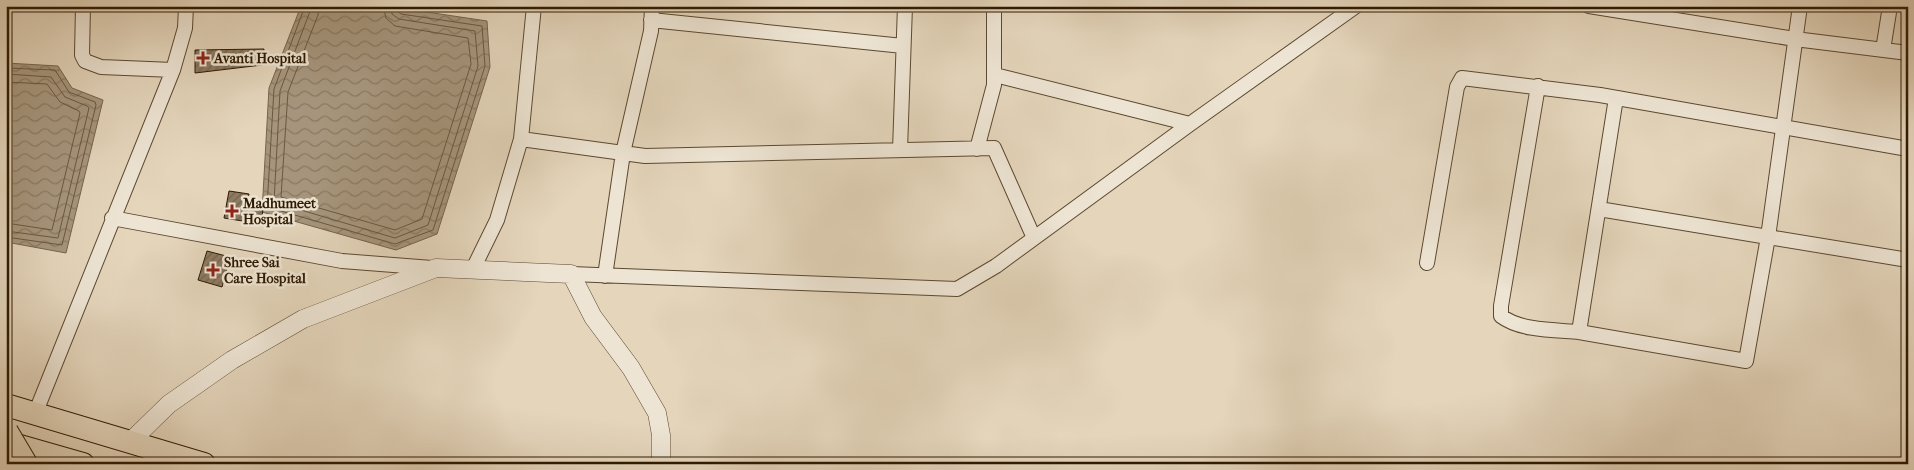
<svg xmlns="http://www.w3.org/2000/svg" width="1914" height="470" font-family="'IM FELL French Canon',serif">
  <defs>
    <pattern id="water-waves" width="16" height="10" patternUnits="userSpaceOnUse" patternTransform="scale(1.25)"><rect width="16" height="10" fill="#a6957c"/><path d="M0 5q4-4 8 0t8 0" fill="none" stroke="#887963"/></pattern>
    <pattern id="building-hatch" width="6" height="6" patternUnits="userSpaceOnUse" patternTransform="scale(1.25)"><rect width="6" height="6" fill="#8d7b62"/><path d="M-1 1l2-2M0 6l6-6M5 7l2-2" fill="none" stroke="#74644f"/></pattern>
  </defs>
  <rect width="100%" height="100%" fill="#e4d5bb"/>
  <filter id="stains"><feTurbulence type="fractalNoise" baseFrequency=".004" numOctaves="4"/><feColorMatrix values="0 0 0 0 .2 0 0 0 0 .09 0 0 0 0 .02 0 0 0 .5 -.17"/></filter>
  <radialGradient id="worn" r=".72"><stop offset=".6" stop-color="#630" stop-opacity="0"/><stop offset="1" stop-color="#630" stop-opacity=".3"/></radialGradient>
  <path fill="url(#water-waves)" stroke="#76644b" d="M 301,6 L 386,6 L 487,21 L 490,67 L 437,234 L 396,250 L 262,212 L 269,88 Z
    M 6,63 L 58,66 L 72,88 L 103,100 L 66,253 L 6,242 Z"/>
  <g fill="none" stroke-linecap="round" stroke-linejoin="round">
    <path stroke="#6a583f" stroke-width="1" d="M 305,6 L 274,89 L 267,207 L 395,244 L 433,230 L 485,66 L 482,26 L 401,14 L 397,11 L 396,6
      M 312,6 L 280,91 L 274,202 L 395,238 L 428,225 L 478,66 L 475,31 L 399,19 L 392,14 L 390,6
      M 319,6 L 318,15 L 288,92 L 281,197 L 395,230 L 422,219 L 471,64 L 468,38 L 395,26 L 386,18 L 383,6
      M 6,68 L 55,70 L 69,92 L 95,102 L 96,105 L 62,245 L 6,237
      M 6,74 L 51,77 L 65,97 L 87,106 L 89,108 L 58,238 L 6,231
      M 6,82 L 47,84 L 60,102 L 79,111 L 80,113 L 52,230 L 6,223"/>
  </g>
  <path fill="url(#building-hatch)" stroke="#2e1a02" d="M 264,49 L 262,65 L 195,73 L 195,50 Z
    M 229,191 L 249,194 L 248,198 L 264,201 L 261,224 L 224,218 Z
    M 207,251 L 230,257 L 222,287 L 198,280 Z"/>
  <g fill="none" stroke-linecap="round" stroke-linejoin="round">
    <defs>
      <path id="minor" d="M 83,6 L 82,55 L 85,61 L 101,67 L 173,70
        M 1589,6 L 1795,39 L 1908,53
        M 1800,6 L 1768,237 L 1908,260
        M 651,20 L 903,46
        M 1883,50 L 1890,6
        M 995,75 L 1190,124
        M 1538,86 L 1501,306 L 1501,316 C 1521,331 1555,330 1579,332 L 1616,98
        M 521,139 L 645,156 L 994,148 L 1034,238
        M 977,149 L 994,85 L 994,6
        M 900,150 L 905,6
        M 112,218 L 342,261 L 432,268
        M 1427,263 L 1457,87 L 1462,78 L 1600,95 L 1908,149
        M 472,271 L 497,220 L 521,139 L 534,6
        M 571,274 L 957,289 L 996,266 L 1190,124 L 1356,6
        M 605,276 L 623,153 L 651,31 L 652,6
        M 1579,332 L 1746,361 L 1768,237 L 1599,209
        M 35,414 L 173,70 L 185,28 L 186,6"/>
      <path id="tertiary" d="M 130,442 L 169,404 L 232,360 L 303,319 L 436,268 L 571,274 L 593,317 L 631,368 L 657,413 L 661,435 L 661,464"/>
      <path id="primary" d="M 6,405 L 204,464
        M 6,442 L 83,464"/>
    </defs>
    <use href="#minor" stroke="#5c4930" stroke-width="16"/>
    <use href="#tertiary" stroke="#5c4930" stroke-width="19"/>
    <use href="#primary" stroke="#2e1a02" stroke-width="24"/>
    <use href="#minor" stroke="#ede4d3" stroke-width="14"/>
    <use href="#tertiary" stroke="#ede4d3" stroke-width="18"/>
    <use href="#primary" stroke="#e4d5bb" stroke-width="22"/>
    <defs>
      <path id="trunk-bridge" d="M 6,432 L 25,464"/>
    </defs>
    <use href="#trunk-bridge" stroke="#2e1a02" stroke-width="26" stroke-linecap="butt"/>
    <use href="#trunk-bridge" stroke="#e4d5bb" stroke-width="24"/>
  </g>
  <g fill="#8f2418" stroke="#ede4d3" stroke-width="2">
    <path d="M200.5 50.5h5v5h5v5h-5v5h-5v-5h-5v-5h5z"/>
    <path d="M229.5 203.5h5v5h5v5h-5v5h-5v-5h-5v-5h5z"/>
    <path d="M210.5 262.5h5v5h5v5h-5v5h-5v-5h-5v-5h5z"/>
  </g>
  <g text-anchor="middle" stroke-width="5" stroke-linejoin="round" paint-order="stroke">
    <g font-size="14" font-weight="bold" fill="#2e1a02" stroke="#ede4d3" text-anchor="start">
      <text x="214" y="63">Avanti Hospital</text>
      <text x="243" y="208">Madhumeet<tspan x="243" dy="16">Hospital</tspan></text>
      <text x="224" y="267">Shree Sai<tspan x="224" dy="16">Care Hospital</tspan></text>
    </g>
  </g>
  <rect width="1914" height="470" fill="none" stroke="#e4d5bb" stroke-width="25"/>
  <rect x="8" y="8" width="1899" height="455" fill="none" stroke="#2e1a02" stroke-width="2.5"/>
  <rect x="12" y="12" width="1889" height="445" fill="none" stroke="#2e1a02"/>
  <rect width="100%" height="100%" filter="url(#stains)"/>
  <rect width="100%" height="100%" fill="url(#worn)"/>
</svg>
